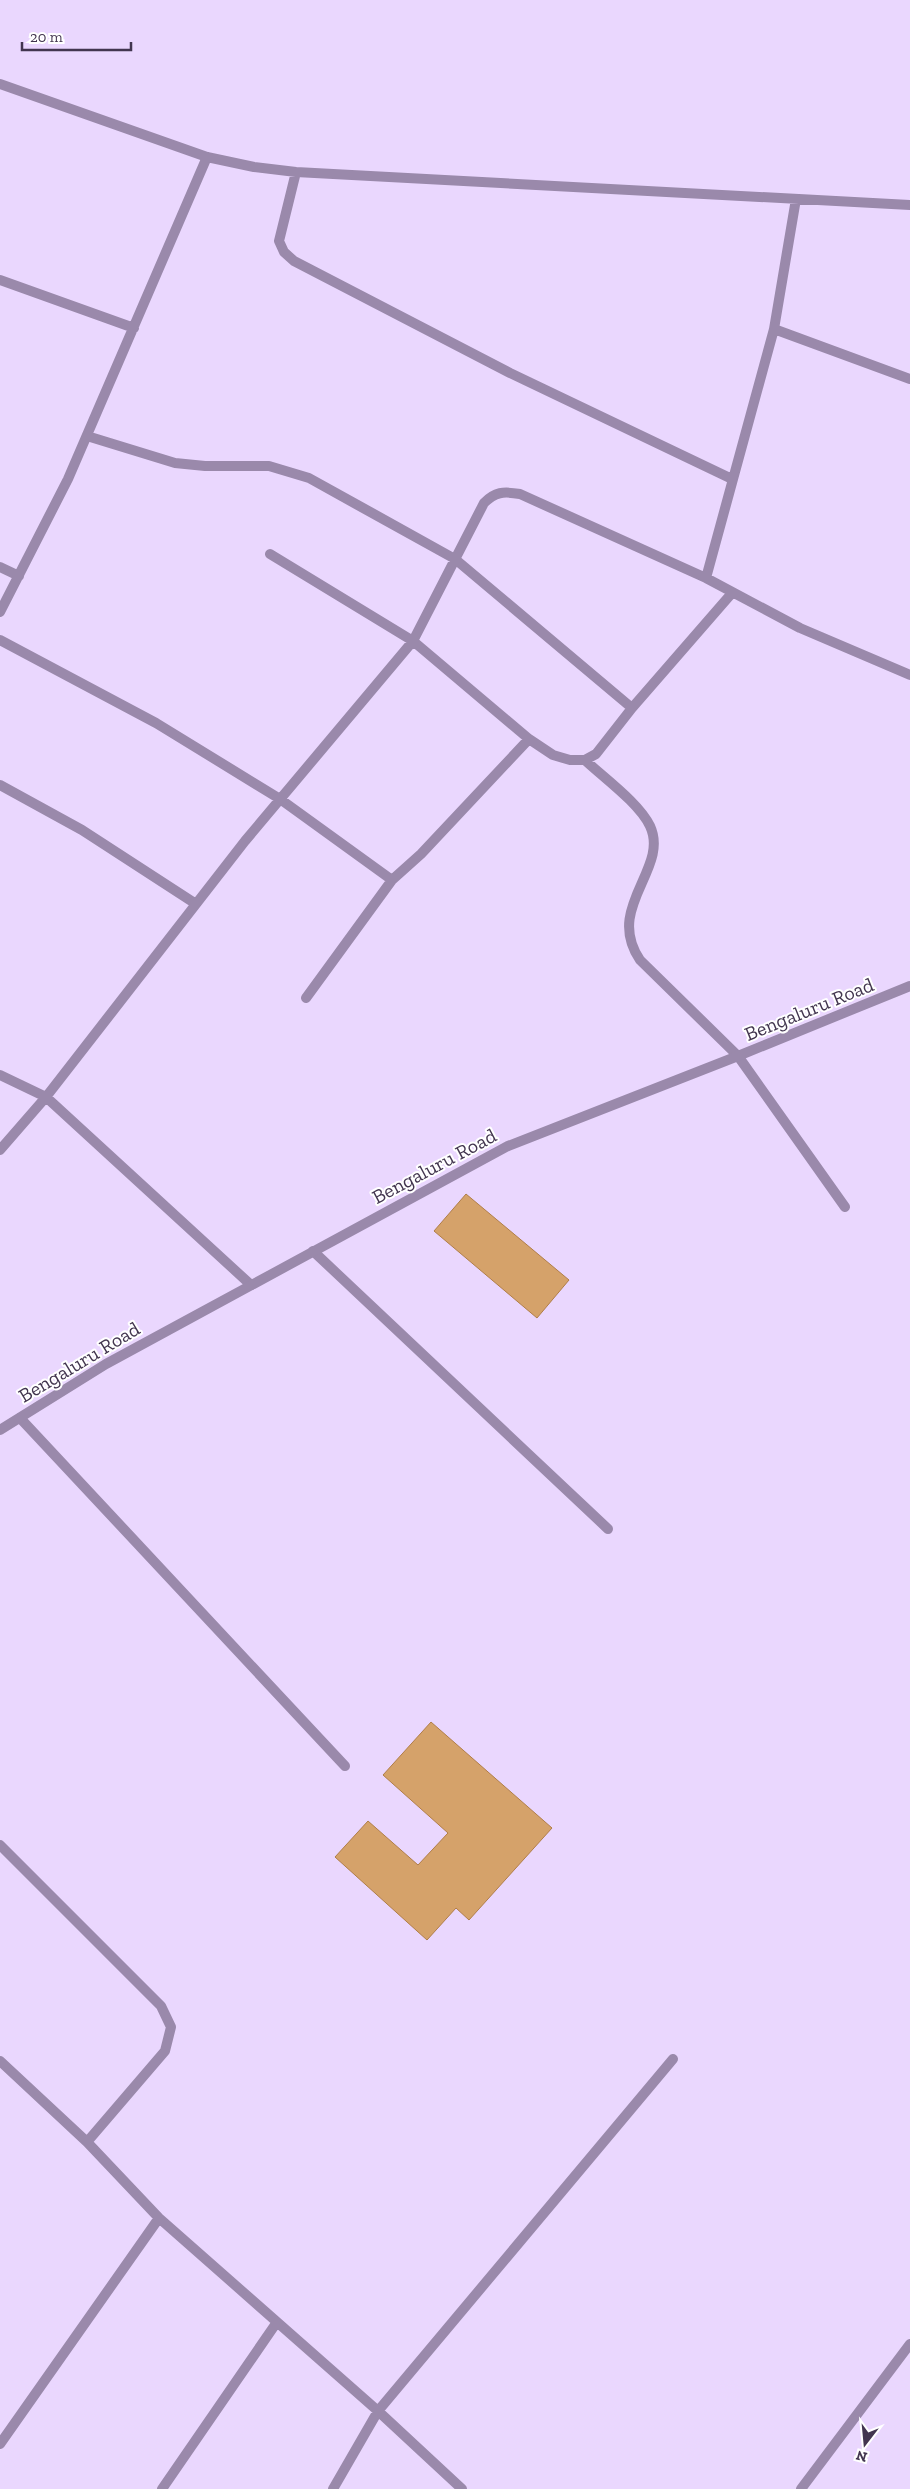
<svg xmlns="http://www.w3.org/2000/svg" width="910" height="2489" font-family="'Zilla Slab',serif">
  <rect width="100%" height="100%" fill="#ead7fe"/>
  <path fill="#d5a26a" stroke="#b07e48" d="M 466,1194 L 569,1280 L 537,1318 L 434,1231 Z
    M 431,1722 L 552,1828 L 469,1920 L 456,1908 L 427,1940 L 335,1857 L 368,1821 L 418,1865 L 448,1833 L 383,1775 Z"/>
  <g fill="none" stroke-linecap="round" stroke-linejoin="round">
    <path stroke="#9a89ab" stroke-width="10" d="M 313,1251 L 608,1529
      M 20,1418 L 345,1766"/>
    <path stroke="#9a89ab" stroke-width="10" d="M 0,84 L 207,157 L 254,167 L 296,172 L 910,205
      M 296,172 L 279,241 L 284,252 L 294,261 L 510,373 L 732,479
      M 0,280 L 134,328
      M 774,329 L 910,379
      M 87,436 L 175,463 L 205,466 L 269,466 L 309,478 L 455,559 L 632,708
      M 270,554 L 413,641 L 529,739 L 553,755 L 570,760 L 585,760 L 596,754 L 632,708 L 732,593
      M 0,567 L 19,576
      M 706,578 L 774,329 L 796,199
      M 0,612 L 68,479 L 207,157
      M 0,640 L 156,723 L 280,799 L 392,880
      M 585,760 C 604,778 639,803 650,826 C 670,869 604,907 640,960 L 738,1056 L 845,1207
      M 0,785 L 82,830 L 196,904
      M 306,998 L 392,880 L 421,854 L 529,739
      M 0,1075 L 46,1097 L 251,1285
      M 0,1150 L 46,1097 L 245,841 L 413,641 L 484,503 C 495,492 503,491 520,494 L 706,578 L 800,628 L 910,675
      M 0,1845 L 161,2006 L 171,2027 L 165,2051 L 87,2142
      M 0,2061 L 87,2142 L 159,2218 L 378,2411 L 462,2489
      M 0,2444 L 159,2218
      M 162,2489 L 277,2322
      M 333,2489 L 378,2411 L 673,2059
      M 801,2489 L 910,2344"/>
    <path stroke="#9a89ab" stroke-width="10" d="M 0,1430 L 106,1364 L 508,1146 L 738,1056 L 910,986"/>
  </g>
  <g text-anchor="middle" stroke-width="4" stroke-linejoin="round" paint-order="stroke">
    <g font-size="20" fill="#42354f" stroke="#fff">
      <text transform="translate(809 1009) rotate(-22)" y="7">Bengaluru Road</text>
      <text transform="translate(434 1166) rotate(-28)" y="7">Bengaluru Road</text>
      <text transform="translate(79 1362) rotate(-31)" y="7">Bengaluru Road</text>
    </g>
  </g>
  <g transform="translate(865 2444) rotate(196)" stroke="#ffffff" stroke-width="4" paint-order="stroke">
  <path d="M0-4L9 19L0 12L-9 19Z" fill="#42354f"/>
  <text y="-8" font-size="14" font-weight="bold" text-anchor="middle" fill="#42354f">N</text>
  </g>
  <path d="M22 42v8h109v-8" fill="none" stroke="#42354f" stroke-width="2.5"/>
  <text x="30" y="42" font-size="15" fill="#42354f" stroke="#ffffff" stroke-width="4" paint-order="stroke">20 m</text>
</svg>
